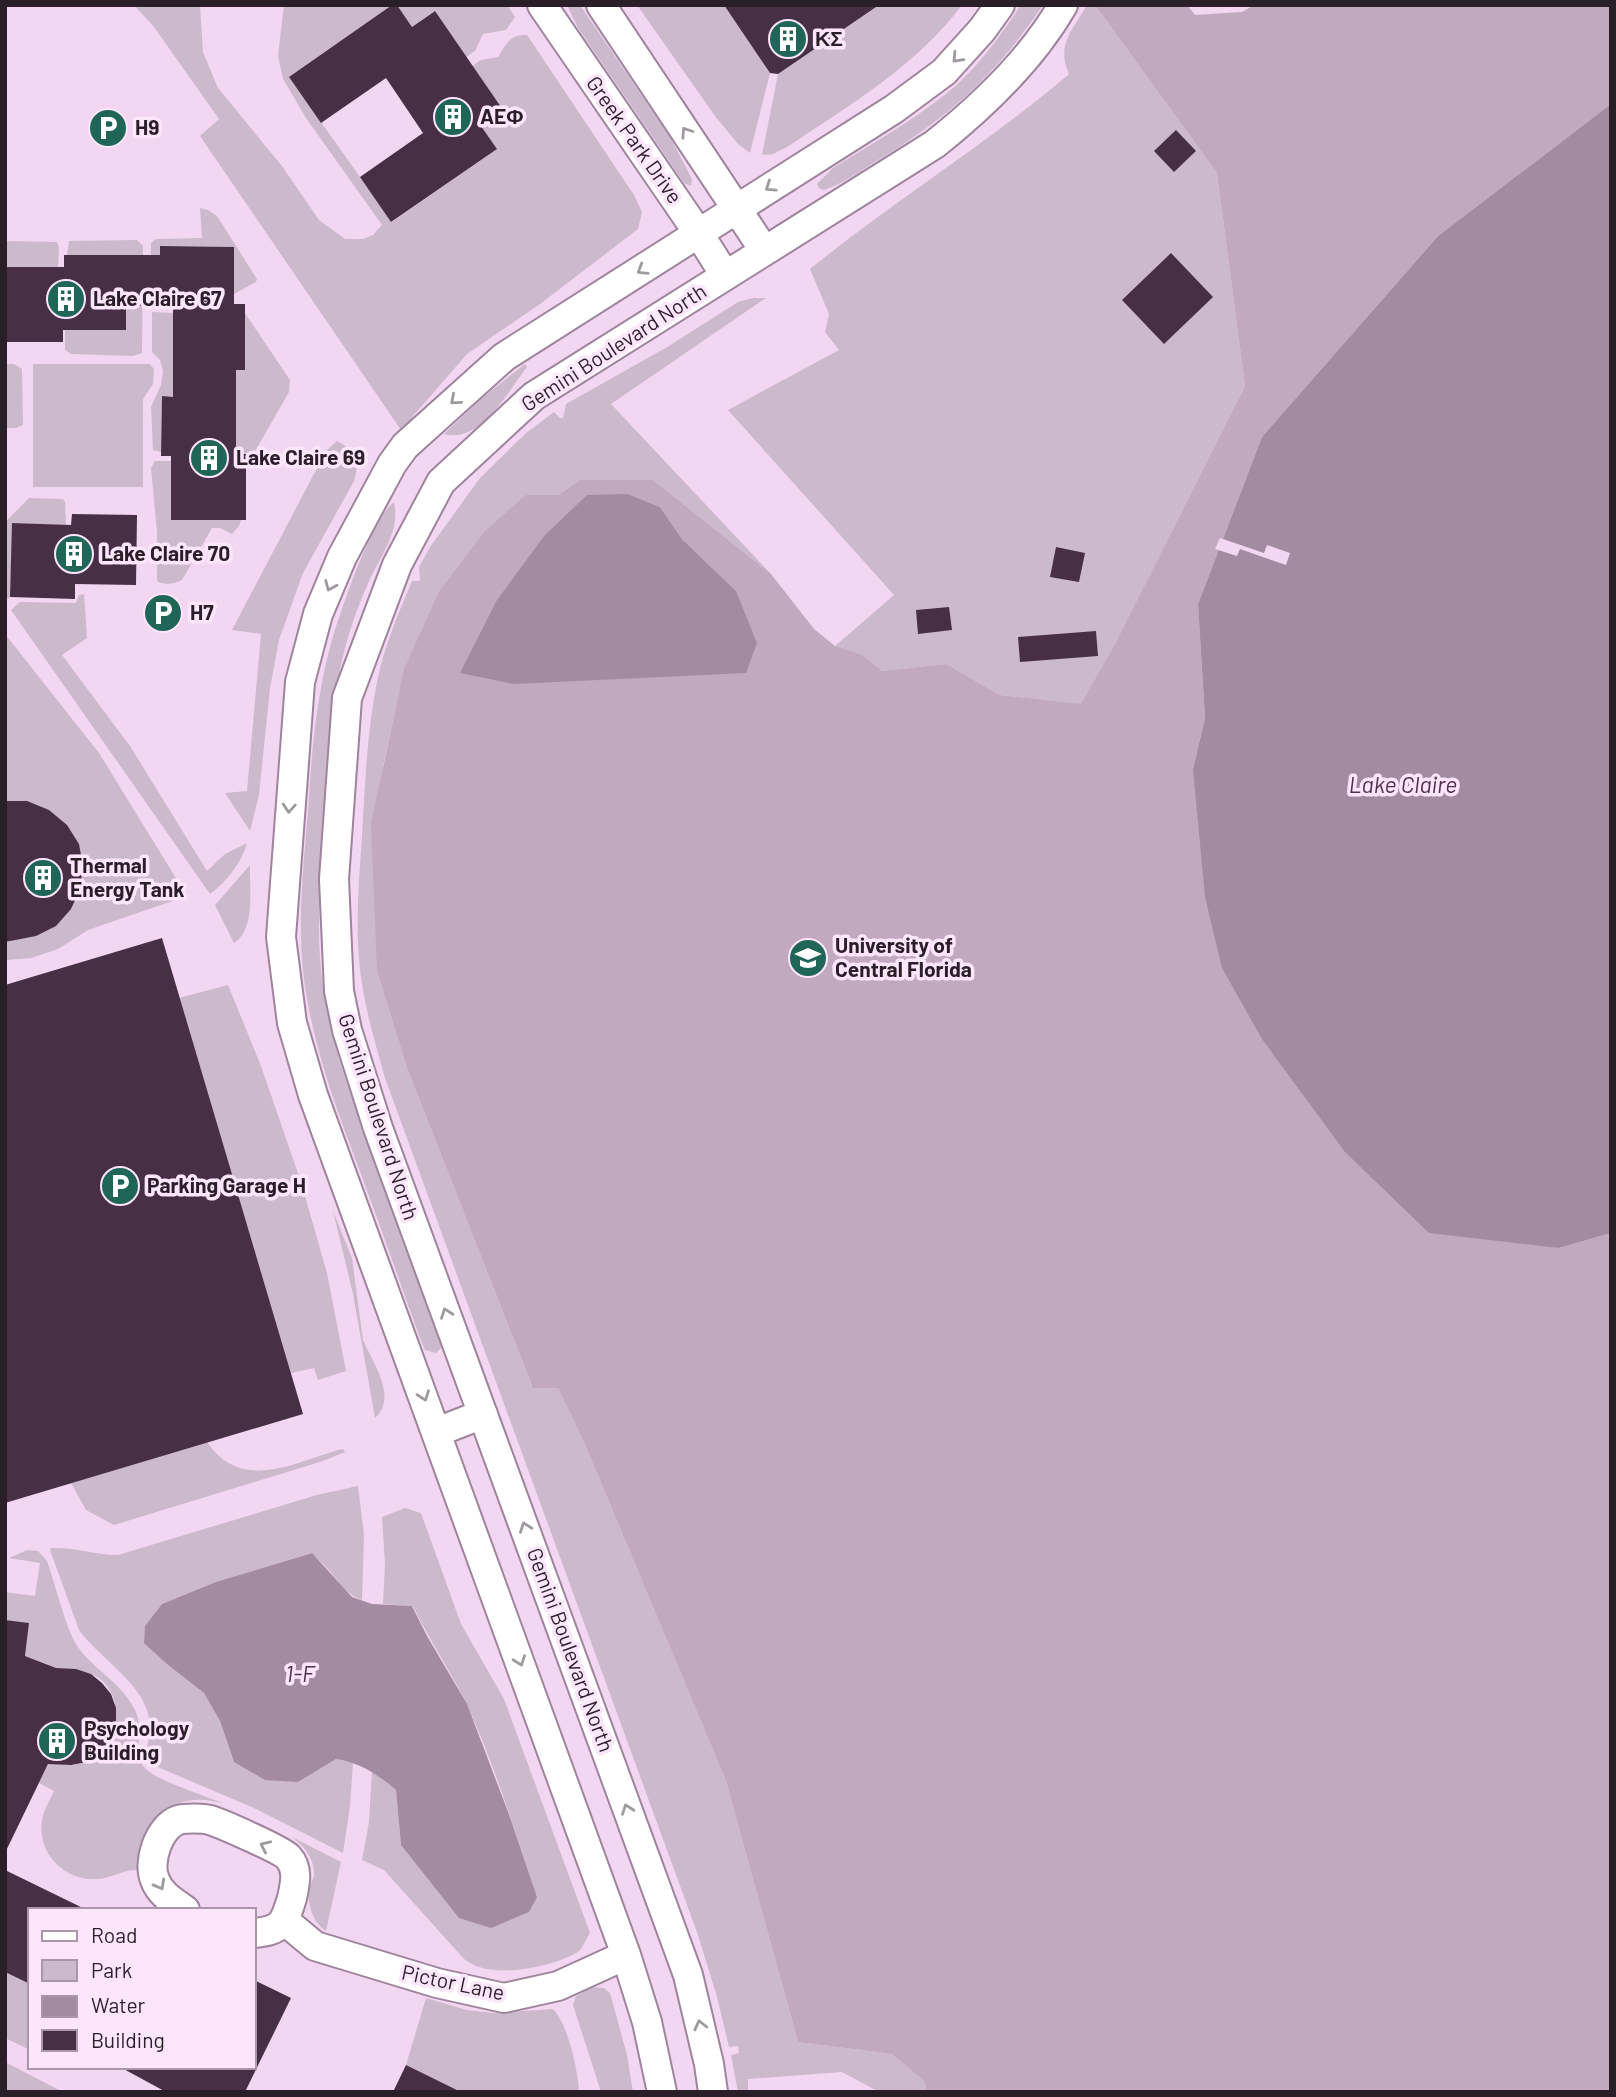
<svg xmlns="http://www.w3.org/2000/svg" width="1616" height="2097" font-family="Barlow,sans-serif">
  <rect width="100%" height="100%" fill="#f3d6f2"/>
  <path fill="#cdb9cc" d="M 134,5 L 200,5 L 203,52 L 218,88 L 282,166 L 319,220 L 345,239 L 363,239 L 373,235 L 382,225 L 306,118 L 283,79 L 278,56 L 284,5 L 392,5 L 289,77 L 392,222 L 497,149 L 481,126 L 503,111 L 472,66 L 481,60 L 498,57 C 506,44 510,34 527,35 L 634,195 L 642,212 L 638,229 L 540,304 L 467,354 L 401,430 L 200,136 L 219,119 L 154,27 Z
    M 397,5 L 507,5 L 515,17 L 506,30 L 483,34 L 475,51 L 466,57 L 434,11 L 412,27 Z
    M 567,5 L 580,5 L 670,137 L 692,179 L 691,186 L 684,183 L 578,28 Z
    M 637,5 L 724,5 L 770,73 L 750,153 L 738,144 L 715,116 Z
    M 879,5 L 962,5 C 916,66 850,105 787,147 L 773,154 L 762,155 L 778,74 Z
    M 1021,5 L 1043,5 C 995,76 948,118 875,162 C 859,172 842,184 824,190 L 819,188 L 817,184 L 833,168 C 872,144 912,121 947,93 C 977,69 1000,36 1021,5 Z
    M 1087,5 L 1095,5 L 1217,173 L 1245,386 L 1115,644 L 1081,705 L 1000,695 L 946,664 L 882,671 L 835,646 L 894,595 L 728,410 L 839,350 L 825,332 L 829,314 L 810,269 C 894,201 987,144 1069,74 C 1056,45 1072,31 1087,5 Z
    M 200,208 L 208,210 L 217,216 L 257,279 L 256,282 L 234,294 L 234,247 L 161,246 L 159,303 L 150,298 L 151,243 L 156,239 L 202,238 Z
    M 137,240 L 143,246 L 142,353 L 133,356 L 71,354 L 65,350 L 65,330 L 126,330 L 126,255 L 67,255 L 69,241 Z
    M 5,241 L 57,242 L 59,248 L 58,267 L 5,267 Z
    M 753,298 L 766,298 L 611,404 L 771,574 L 653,480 L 580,480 L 558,495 L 526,495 L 438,593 L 404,670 L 383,766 L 377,971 L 407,1068 L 533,1388 L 558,1388 L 584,1442 L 726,1781 L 798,2042 L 892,2054 L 925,2082 L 927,2092 L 879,2092 L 842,2072 L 748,2079 L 748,2092 L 738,2092 L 731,2055 L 739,2053 L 738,2046 L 729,2047 L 717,1997 L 698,1935 L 385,1078 C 375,1042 364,1006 360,969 C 355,925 359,879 362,836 C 365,784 367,732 377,682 C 384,647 398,614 412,581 L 420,581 L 419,567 L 430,547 L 480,478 L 526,433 L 554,412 L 560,418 L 563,418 L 566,404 L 669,346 L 738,302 Z
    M 152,312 L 173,313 L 173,370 L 244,370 L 245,313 L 290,380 L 289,392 L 254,453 L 236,454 L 235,397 L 162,397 L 161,452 L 153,450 L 151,407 L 161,385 L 163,371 L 160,360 L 152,352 Z
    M 5,364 L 14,364 L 22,369 L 23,425 L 16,428 L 5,428 Z
    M 33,364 L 150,364 L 154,369 L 153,384 L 143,399 L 143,487 L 33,487 Z
    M 525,364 L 527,367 C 508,391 481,444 444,434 L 483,397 Z
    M 337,441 C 356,450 360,462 354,481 L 303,573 L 279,640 L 270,688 L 259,795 L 250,831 L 225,793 L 247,791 L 261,634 L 232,630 L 326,451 Z
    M 155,461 L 171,461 L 171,520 L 241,520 L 239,526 L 232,534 L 220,528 L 212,528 L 182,580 C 175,584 166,585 158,582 L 157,579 L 157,532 L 151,468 Z
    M 29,498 L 63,499 L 65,502 L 66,525 L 13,523 L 10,597 L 5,601 L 5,522 Z
    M 394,502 C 401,533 378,559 367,586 C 353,617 342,653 337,687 C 331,734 327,782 324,829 C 320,883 315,939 324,993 C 334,1058 360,1118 382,1179 C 402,1232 420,1285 441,1338 L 442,1347 L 436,1353 L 425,1350 L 420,1338 C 400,1283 381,1228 361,1174 C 336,1108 311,1042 303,971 C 297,913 305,854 309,797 C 313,731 320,668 343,606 C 353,579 373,519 394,502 Z
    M 84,594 L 87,638 L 62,655 L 130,746 L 207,871 L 225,854 L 247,843 C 242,862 226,883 210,894 L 11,610 L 20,602 L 76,603 L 79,595 Z
    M 5,634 L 99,753 L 187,896 L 88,930 L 58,949 L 31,958 L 7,960 Z
    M 250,865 C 249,888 256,929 234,943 L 215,905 Z
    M 228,985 L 261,1066 L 301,1182 L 327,1273 L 346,1371 L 318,1380 L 314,1368 L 291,1373 L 179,998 Z
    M 333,1211 L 352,1258 L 363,1340 C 373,1363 398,1397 375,1418 L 353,1294 Z
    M 207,1442 C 241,1492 291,1464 338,1450 L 343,1449 L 345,1452 L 323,1461 L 114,1525 L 86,1510 L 71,1483 Z
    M 358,1486 L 364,1535 L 362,1600 C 345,1594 340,1582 328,1569 C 323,1564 317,1558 311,1553 L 217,1582 L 162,1604 L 146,1626 L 144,1642 L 168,1665 L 204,1693 L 220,1721 L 234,1762 L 298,1782 L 336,1759 L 353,1762 L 350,1806 L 343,1853 L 254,1808 L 160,1768 L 146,1755 C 147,1746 150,1736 150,1727 C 150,1686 100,1660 79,1630 L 50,1550 L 51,1548 C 75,1547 95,1555 118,1555 L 317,1495 Z
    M 405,1508 L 421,1513 L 461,1624 L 504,1699 L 590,1933 C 586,1939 583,1948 578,1952 C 555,1966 505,1976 479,1967 C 474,1966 469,1962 464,1959 L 384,1870 L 362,1860 L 369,1822 L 372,1771 L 396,1790 L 401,1845 L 537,1897 C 516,1835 495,1765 467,1705 C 451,1671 429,1640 413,1606 L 383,1604 L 385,1564 L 382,1517 Z
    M 27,1550 L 38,1551 L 47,1561 C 55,1583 66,1630 78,1647 C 94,1670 121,1682 135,1710 C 146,1730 130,1757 147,1770 C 161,1782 206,1796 225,1804 C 203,1797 177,1797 160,1816 L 139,1870 C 123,1869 113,1878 97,1879 C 65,1881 37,1854 42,1821 C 43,1811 50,1800 54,1791 L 39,1783 L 50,1761 C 118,1784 136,1690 91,1674 C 80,1670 64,1672 53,1671 L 49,1665 L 25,1656 L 29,1623 L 5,1620 L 5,1592 L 35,1596 L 40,1563 L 9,1558 Z
    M 292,1837 L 341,1862 L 326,1931 C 314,1924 307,1905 309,1891 C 309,1886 313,1881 314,1875 C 315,1859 304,1846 292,1837 Z
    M 5,1972 L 30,1984 L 30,2050 L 5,2038 Z
    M 593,1987 L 604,1988 L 610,1993 L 627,2055 L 633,2092 L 601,2092 L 573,2005 L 576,1996 Z
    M 426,1998 L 467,2010 L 494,2013 L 553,2009 C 568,2024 578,2070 579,2092 L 461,2092 L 406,2065 Z
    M 5,2062 L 63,2092 L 5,2092 Z"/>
  <path fill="#c1a9bf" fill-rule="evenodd" d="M 1095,5 L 1187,5 L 1195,15 L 1242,12 L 1254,5 L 1611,5 L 1611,104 L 1438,236 L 1262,437 L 1198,604 L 1205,718 L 1193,769 L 1559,1248 L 1611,1233 L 1611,2092 L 927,2092 L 925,2082 L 892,2054 L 798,2042 L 726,1781 L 584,1442 L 558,1388 L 533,1388 L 407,1068 L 377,971 L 371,824 L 404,669 L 438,593 L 485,531 L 526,495 L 558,495 L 580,480 L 653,480 L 771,574 L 814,629 L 835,646 L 862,655 L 882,671 L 946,664 L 1000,695 L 1081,704 L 1115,644 L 1245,386 L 1217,173 ZM 628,494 L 660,507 L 682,539 L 736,591 Z"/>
  <path fill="#a38ca2" d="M 1611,104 L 1611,1233 L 1559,1248 L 1429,1233 L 1345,1152 L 1262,1039 L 1222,968 L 1205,897 L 1193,769 L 1205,718 L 1198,604 L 1262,437 L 1438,236 Z
    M 628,494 L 660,507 L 682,539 L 736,591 L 757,643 L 746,673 L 514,684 L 460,673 L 497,600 L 545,535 L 587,495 Z
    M 312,1553 L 352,1597 L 372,1604 L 412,1606 L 427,1636 L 467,1704 L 510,1817 L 537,1897 L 529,1912 L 491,1928 L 459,1918 L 401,1845 L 396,1790 C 377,1774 361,1763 336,1759 L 298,1782 L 265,1780 L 234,1762 L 220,1721 L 204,1693 L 168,1665 L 144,1643 L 145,1626 L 162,1604 L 216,1582 Z"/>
  <path fill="#f3d6f2" d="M 1220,538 L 1264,553 L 1267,545 L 1290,553 L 1286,565 L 1240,549 L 1237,556 L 1215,549 Z"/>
  <path fill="#473046" d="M 392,5 L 397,5 L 412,27 L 435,11 L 503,110 L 481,126 L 497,149 L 391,222 L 360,177 L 423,133 L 386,78 L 321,123 L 289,77 Z
    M 724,5 L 879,5 L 778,74 L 770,73 Z
    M 1176,130 L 1196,151 L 1174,172 L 1154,151 Z
    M 160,246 L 234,247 L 234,304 L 245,304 L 245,370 L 236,370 L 236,454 L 246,454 L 246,520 L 171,520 L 171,456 L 161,456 L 162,396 L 173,397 L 173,306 L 126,306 L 126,330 L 63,330 L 63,342 L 5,342 L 5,267 L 64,267 L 64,255 L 160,255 Z
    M 1171,253 L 1213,297 L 1164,344 L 1122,300 Z
    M 72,514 L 137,515 L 136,585 L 75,584 L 75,599 L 10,597 L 12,523 L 71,525 Z
    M 1056,547 L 1085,553 L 1079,582 L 1050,577 Z
    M 949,607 L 952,630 L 918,634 L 916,610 Z
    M 1096,631 L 1098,656 L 1020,662 L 1018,637 Z
    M 5,801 L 27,801 L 49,810 L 67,825 L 79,844 L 83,866 L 80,889 L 71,909 L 56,926 L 36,936 L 5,942 Z
    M 162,938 L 303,1414 L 5,1503 L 5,985 Z
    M 5,1620 L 29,1623 L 25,1656 L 56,1668 L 76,1669 L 91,1674 L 102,1683 L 111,1694 L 116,1708 L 116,1720 L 112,1735 L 104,1748 L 87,1762 L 71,1765 L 48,1764 L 5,1853 Z
    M 5,1870 L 87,1910 L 30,1910 L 30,1984 L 5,1972 Z
    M 254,1980 L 291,1998 L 245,2092 L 166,2092 L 120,2067 L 254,2067 Z
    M 406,2065 L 461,2092 L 393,2092 Z"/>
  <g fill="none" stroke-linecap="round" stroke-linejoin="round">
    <defs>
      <path id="street" d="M 542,5 L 699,234 L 725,275
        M 601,5 L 764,250
        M 437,1432 L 483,1414
        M 185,1910 C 174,1902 160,1894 155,1880 C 147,1862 159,1827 178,1820 C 186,1818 203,1818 210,1820 C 223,1824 281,1850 288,1857 C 299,1869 295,1884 292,1898 C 284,1924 282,1930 254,1933
        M 285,1921 L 315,1946 L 437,1983 L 504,1998 L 558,1986 L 626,1955
        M 662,2092 L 647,2022 L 626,1955 L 313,1095 L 292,1023 L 281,937 L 300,682 L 318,614 L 342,557 L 392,464 L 405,446 L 504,357 L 894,109 L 944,72 L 982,30 L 1000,5
        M 713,2092 L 709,2064 L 688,1975 L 378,1128 L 347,1030 L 339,991 L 334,879 L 347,698 L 397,565 L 441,482 L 534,396 L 935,144 C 984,105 1032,59 1063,5"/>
    </defs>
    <use href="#street" stroke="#9f849d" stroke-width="32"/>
    <use href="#street" stroke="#fff" stroke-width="28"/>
  </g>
  <defs><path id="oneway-chevron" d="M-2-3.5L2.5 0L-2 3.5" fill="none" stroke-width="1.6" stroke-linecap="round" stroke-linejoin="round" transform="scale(1.75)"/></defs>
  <g stroke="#9f9a9f">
    <use href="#oneway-chevron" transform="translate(957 58) rotate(133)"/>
    <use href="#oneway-chevron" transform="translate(686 132) rotate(-124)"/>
    <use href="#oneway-chevron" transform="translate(770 187) rotate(146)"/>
    <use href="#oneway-chevron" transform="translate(642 270) rotate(148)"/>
    <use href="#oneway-chevron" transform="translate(455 400) rotate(139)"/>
    <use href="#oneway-chevron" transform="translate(330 586) rotate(113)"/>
    <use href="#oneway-chevron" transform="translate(289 808) rotate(94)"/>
    <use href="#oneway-chevron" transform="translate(446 1313) rotate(-110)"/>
    <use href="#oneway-chevron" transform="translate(424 1396) rotate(70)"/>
    <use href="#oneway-chevron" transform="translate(525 1527) rotate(-110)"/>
    <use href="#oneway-chevron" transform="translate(520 1661) rotate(70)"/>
    <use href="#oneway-chevron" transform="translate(627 1809) rotate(-110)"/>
    <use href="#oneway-chevron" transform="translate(265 1846) rotate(-155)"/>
    <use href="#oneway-chevron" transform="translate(160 1885) rotate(61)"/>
    <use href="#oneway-chevron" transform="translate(700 2025) rotate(-103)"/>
  </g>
  <defs>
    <symbol id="building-disc" viewBox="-11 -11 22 22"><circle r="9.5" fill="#206658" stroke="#fde6fc"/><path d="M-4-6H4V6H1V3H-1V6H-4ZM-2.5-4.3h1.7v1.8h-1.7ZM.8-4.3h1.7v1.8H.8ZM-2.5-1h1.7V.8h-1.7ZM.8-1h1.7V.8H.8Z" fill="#fff"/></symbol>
    <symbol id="parking-disc" viewBox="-11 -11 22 22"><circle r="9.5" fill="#206658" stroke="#fde6fc"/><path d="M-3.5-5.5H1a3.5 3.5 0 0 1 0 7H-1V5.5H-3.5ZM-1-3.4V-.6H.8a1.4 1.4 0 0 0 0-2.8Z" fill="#fff"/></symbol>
    <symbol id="university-disc" viewBox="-11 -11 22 22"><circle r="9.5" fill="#206658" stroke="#fde6fc"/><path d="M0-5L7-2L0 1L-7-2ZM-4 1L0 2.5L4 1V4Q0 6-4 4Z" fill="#fff"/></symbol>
  </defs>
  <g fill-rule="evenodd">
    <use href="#building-disc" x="766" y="17" width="44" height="44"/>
    <use href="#building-disc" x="431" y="95" width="44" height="44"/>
    <use href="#parking-disc" x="86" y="106" width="44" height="44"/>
    <use href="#building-disc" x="44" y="277" width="44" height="44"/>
    <use href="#building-disc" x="187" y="436" width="44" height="44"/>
    <use href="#building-disc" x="52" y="532" width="44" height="44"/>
    <use href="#parking-disc" x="141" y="591" width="44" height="44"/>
    <use href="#building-disc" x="21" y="856" width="44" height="44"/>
    <use href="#university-disc" x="786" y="936" width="44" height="44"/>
    <use href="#parking-disc" x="98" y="1164" width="44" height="44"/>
    <use href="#building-disc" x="35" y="1719" width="44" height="44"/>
  </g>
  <g text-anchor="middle" stroke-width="7" stroke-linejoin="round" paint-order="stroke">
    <g font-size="21" font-weight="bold" fill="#2a1f29" stroke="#fde6fc" text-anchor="start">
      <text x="815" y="46">ΚΣ</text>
      <text x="480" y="124">AEΦ</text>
      <text x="135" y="135">H9</text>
      <text x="93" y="306">Lake Claire 67</text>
      <text x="236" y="465">Lake Claire 69</text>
      <text x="101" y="561">Lake Claire 70</text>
      <text x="190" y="620">H7</text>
      <text x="70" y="873">Thermal<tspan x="70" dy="24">Energy Tank</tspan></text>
      <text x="835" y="953">University of<tspan x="835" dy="24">Central Florida</tspan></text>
      <text x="147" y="1193">Parking Garage H</text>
      <text x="84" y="1736">Psychology<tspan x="84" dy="24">Building</tspan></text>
    </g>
    <g font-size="21" fill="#2a1f29" stroke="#fde6fc">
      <text transform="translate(634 140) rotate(55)" y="7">Greek Park Drive</text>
      <text transform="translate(614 348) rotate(-33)" y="7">Gemini Boulevard North</text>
      <text transform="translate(378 1117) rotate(72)" y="7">Gemini Boulevard North</text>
      <text transform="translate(570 1650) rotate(70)" y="7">Gemini Boulevard North</text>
      <text transform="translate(453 1983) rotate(12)" y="7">Pictor Lane</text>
    </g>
    <g font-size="23" font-style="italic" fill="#512f50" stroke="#fde6fc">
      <text x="1403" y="793">Lake Claire</text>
      <text x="300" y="1682">1-F</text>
    </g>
  </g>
  <rect width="1616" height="2097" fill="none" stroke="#2a1f29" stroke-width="14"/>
  <rect x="28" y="1908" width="228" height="161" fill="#fde6fc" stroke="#a996a8" stroke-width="2"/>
  <rect x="42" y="1931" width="35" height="10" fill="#ffffff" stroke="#a996a8" stroke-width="2"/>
  <text x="91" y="1943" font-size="21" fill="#2a1f29">Road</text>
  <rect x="42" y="1960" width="35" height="21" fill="#cdb9cc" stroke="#a996a8" stroke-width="2"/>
  <text x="91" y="1978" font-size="21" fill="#2a1f29">Park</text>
  <rect x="42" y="1996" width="35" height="21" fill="#a38ca2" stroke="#a996a8" stroke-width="2"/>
  <text x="91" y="2013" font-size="21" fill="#2a1f29">Water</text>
  <rect x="42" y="2030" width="35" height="21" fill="#473046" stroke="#a996a8" stroke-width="2"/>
  <text x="91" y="2048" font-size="21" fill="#2a1f29">Building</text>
</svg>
